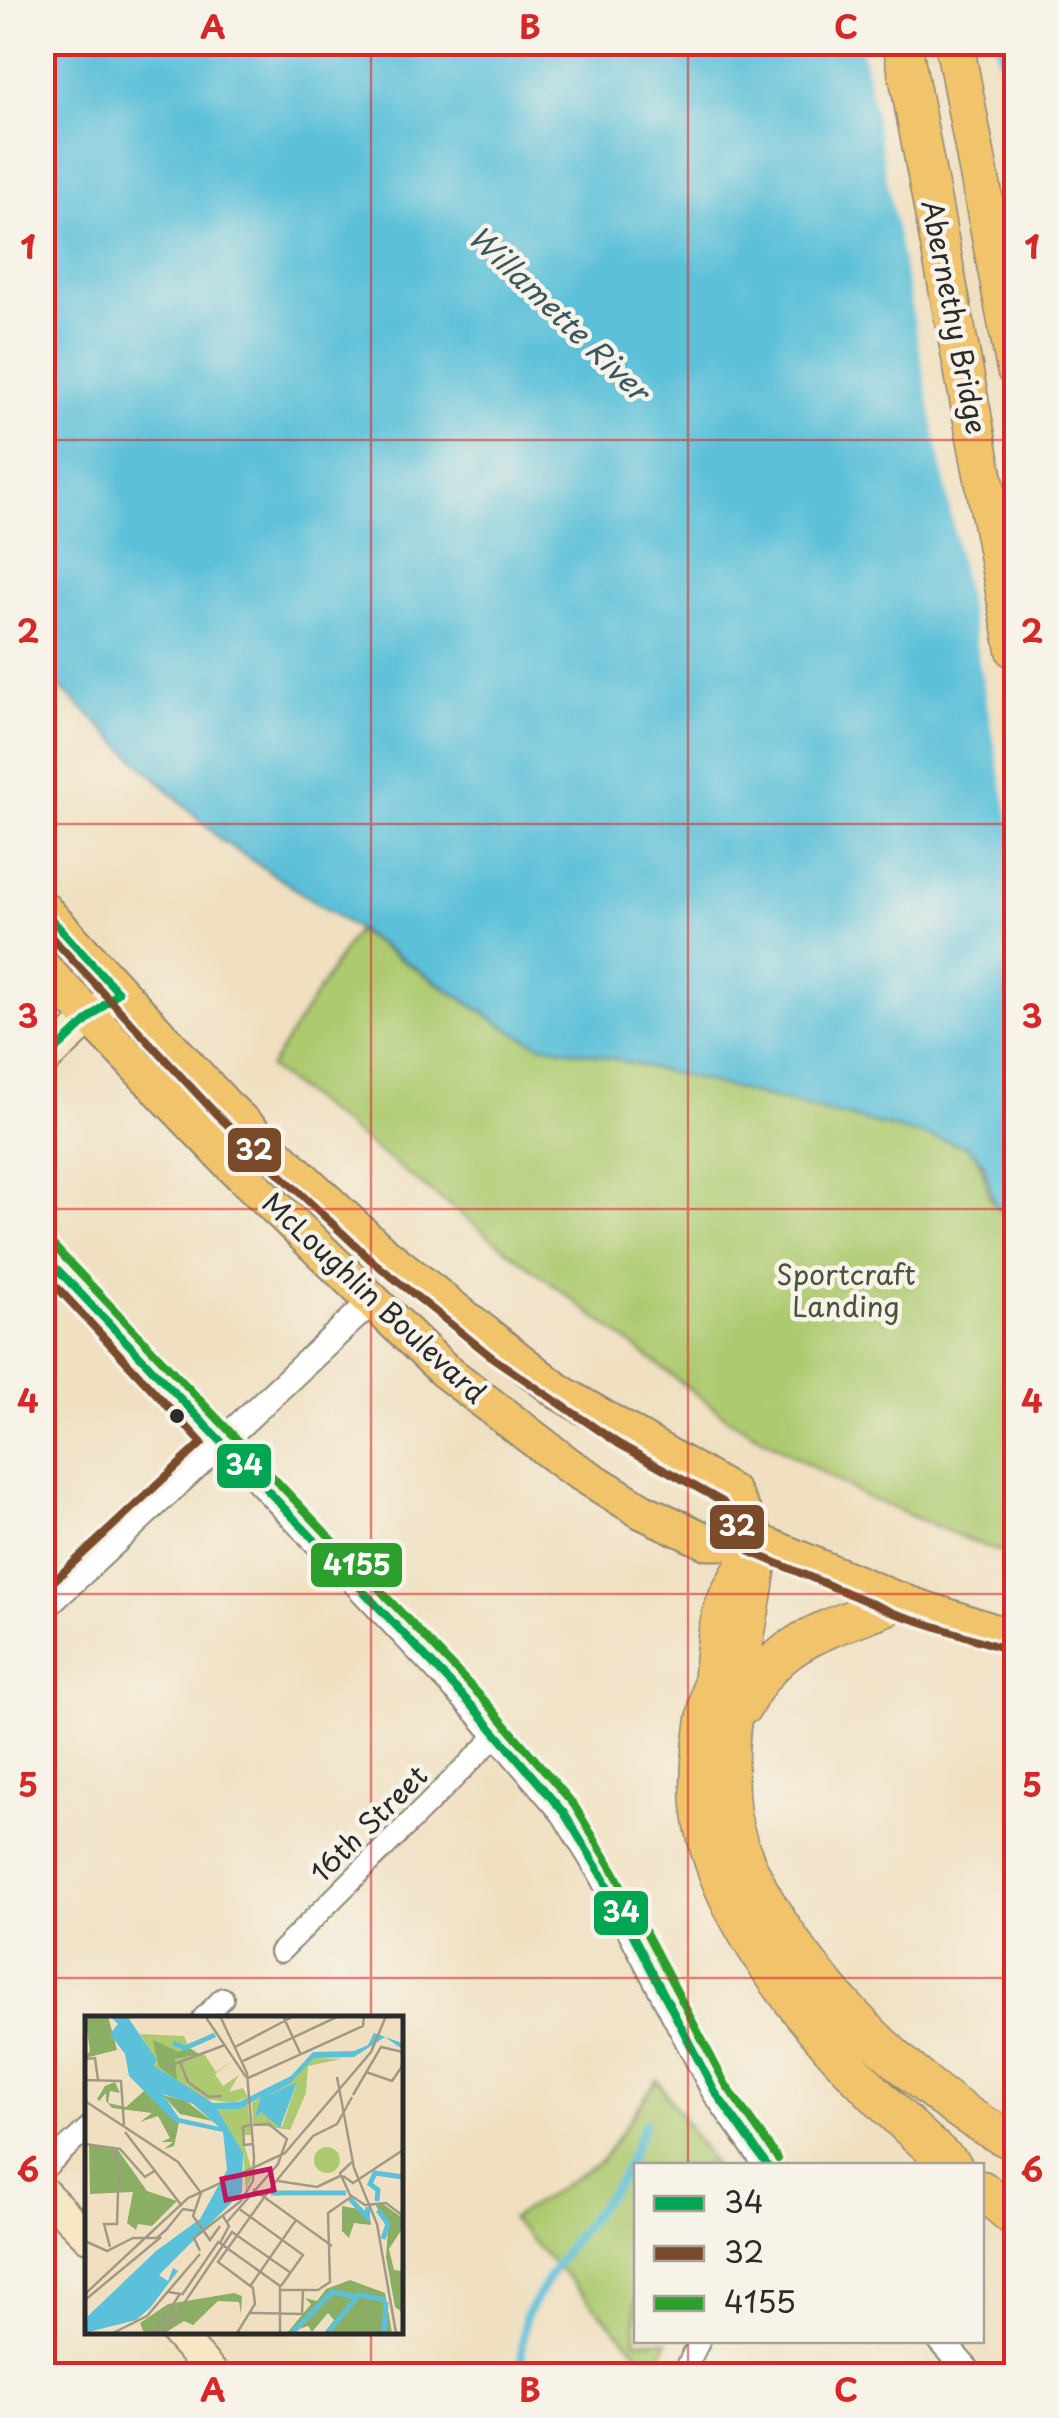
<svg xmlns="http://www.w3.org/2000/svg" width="1059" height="2418" font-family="'Playpen Sans',sans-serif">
  <rect width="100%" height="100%" fill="#f7f3e8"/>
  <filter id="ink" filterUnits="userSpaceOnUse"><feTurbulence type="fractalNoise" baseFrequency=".01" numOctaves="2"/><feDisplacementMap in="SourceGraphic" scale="20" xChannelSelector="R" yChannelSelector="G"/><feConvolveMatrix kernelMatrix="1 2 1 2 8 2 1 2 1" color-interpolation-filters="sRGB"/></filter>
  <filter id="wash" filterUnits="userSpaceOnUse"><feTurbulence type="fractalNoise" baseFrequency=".0048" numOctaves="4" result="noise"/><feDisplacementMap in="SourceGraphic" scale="40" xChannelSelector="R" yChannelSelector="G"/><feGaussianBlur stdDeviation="2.25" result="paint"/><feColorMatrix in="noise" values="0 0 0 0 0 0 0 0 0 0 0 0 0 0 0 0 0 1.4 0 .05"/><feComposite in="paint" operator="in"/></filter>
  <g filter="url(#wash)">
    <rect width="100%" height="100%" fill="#f0e0c1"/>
    <path fill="#aeca71" stroke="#6c7a4e" stroke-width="2.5" d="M 356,931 L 515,1033 L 966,1146 L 978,1153 L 990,1199 L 1003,1213 L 1016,1214 L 1016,1555 L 991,1549 L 863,1496 L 729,1419 L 269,1068 Z
      M 657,2080 L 714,2165 L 636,2166 L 636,2340 L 668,2341 L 654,2369 L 511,2219 L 602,2160 Z"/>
    <path fill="#5bc0d9" stroke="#437682" stroke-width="2.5" d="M 1003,42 L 1016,49 L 1016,1214 L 995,1207 L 983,1161 L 966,1146 L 598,1055 L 541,1045 L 515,1033 L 221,840 L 43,671 L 42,43 Z"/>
    <path fill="#f0e0c1" d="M 861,43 L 995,43 L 1016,177 L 1016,855 Z"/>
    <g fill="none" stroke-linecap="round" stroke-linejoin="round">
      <path stroke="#5bc0d9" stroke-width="8" d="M 520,2376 L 525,2317 L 567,2248 L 621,2178 L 645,2123"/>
    </g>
  </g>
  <g filter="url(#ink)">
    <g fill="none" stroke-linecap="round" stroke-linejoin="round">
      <defs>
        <path id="minor" d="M 280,1952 L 497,1735
          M 203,2018 L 223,1998
          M 42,2171 L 88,2128
          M 682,2376 L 700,2340"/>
        <path id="tertiary" d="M 42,1252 L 477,1711 L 564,1813 L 600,1872 L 715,2092 L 768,2166
          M 42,1610 L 372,1301
          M 940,2340 L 972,2376"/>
        <path id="secondary" d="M 42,1063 L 118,992
          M 42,2191 L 88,2237
          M 174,2330 L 215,2376"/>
        <path id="trunk" d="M 42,908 L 225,1106 L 380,1251 L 559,1392 L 732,1493 L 759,1542
          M 42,967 L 233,1166 L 444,1370 L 568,1465 L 642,1511 L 708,1542 L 759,1542 L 899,1601 L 1016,1639"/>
        <path id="motorway" d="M 902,42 L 1016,650
          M 954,42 L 1016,369
          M 759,1542 C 749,1561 735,1581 726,1602 C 715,1628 715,1664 711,1691 C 704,1729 698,1767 701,1805 C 714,1937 856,2083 953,2166
          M 757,1564 C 747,1642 722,1727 730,1805 C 741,1921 911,2097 1016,2142
          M 744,1705 C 777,1637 834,1628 899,1601
          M 982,2190 L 1016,2219"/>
      </defs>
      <use href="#minor" stroke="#8e8676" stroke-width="24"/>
      <use href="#tertiary" stroke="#8e8676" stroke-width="29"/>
      <use href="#secondary" stroke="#8e8676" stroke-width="34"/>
      <use href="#trunk" stroke="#8e8676" stroke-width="39"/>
      <use href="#motorway" stroke="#8e8676" stroke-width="41"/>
      <use href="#minor" stroke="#fff" stroke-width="20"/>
      <use href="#tertiary" stroke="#fff" stroke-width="25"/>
      <use href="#secondary" stroke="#f9e7c3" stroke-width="30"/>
      <use href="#trunk" stroke="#f1c36a" stroke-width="35"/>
      <use href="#motorway" stroke="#f1c36a" stroke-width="38"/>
      <defs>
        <path id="bus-1" d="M 42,909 L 118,992 L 42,1063
          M 42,1253 L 477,1711 L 564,1813 L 600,1872 L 715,2092 L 768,2166"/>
        <path id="bus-2" d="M 42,927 L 216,1114 L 371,1260 L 493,1358 L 619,1444 L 723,1502 L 751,1552 L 894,1613 L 1012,1651
          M 42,1271 L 202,1443 L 42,1592"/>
        <path id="bus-3" d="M 51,1243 L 486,1702 L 574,1805 L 611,1866 L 726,2085 L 778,2159"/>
      </defs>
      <use href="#bus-1" stroke="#f7f3e8" stroke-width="15"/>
      <use href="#bus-2" stroke="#f7f3e8" stroke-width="15"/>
      <use href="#bus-3" stroke="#f7f3e8" stroke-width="15"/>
      <use href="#bus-1" stroke="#00a651" stroke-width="8"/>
      <use href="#bus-2" stroke="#7a4b2a" stroke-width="8"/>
      <use href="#bus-3" stroke="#2ca02c" stroke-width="8"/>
    </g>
  </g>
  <path fill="none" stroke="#d62828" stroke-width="2.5" stroke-opacity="0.55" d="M 371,42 L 371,2018M 688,42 L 688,2166M 42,440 L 1016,440M 42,824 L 1016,824M 42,1209 L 1016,1209M 42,1594 L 1016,1594M 42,1978 L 1016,1978M 371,2330 L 371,2376M 688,2340 L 688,2376"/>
  <circle fill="#2b2b2b" stroke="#f7f3e8" stroke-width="4" cx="177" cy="1416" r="9"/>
  <g text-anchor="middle" stroke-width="9" stroke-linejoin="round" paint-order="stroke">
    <g font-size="28" fill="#2b2b2b" stroke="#f7f3e8">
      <text transform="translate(954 317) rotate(79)" y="10">Abernethy Bridge</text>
      <text transform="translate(374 1298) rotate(43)" y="10">McLoughlin Boulevard</text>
      <text transform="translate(369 1824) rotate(-45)" y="10">16th Street</text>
    </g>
    <g font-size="28" fill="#4c533c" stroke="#f7f3e8">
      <text x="846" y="1285">Sportcraft<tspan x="846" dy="32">Landing</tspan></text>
    </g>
    <g font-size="30" font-style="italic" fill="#39585f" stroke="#f7f3e8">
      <text transform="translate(558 314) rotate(44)" y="10">Willamette River</text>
    </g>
  </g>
  <g transform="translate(85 2016)">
    <rect width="318" height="318" fill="#f0e0c1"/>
    <path d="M 55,18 L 99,20 L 106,37 L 120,39 L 131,56 L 149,44 L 130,58 L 138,70 L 154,59 L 144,76 L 158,72 L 163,81 L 149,87 L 119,83 L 68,49 L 55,32 L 72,45 ZM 229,42 L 256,43 L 223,50 L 221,77 L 205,114 L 168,108 L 167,87 L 176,81 L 179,89 L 170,100 L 176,96 L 197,111 L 212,66 L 181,80 ZM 163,89 L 166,119 L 159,119 L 159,128 L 168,158 L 161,174 L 158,137 L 131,93 ZM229 144a13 13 0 1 1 26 0a13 13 0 1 1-26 0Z" fill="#aeca71"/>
    <path d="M 0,0 L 23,0 L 32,34 L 0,42 L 5,35 ZM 68,24 L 94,36 L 103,31 L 114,38 L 90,43 L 92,64 L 74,51 ZM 30,66 L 35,77 L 25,75 L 23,87 L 41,91 L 59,75 L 94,107 L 89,130 L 79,133 L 88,126 L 76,126 L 85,122 L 73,100 L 55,106 L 67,97 L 27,92 L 21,85 L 21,77 L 14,85 L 12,83 L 20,70 ZM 78,79 L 101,85 L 127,105 L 95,98 ZM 4,129 L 33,134 L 62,175 L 92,185 L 67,210 L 53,208 L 51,214 L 42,207 L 48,176 L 5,178 ZM 297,187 L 316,201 L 317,213 L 304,233 L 309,254 L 317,255 L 317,296 L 310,291 L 301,241 L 303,212 L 290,188 ZM 257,190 L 284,195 L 286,209 L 269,207 L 264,222 L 257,215 ZM 265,264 L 300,277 L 307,317 L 239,317 L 249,304 L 243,297 L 227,316 L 223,310 L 202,317 L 226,288 L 220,282 L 232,285 L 241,273 ZM 149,277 L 157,280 L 156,298 L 154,286 L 133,285 L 108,309 L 99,305 L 80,317 L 59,317 L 55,307 L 83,288 Z" fill="#8aae63"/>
    <path d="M 25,0 L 42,0 L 72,44 L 68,49 L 128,87 L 154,86 L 206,60 L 228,36 L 269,35 L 283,29 L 289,17 L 317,27 L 317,33 L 300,21 L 269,41 L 229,42 L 204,68 L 181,80 L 212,66 L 195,112 L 176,96 L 170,102 L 176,81 L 155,93 L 132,93 L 158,137 L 157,176 L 74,259 L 83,265 L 88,252 L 93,255 L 65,292 L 51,304 L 0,317 L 3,300 L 71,235 L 115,203 L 142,154 L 138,116 L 90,106 L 44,60 L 40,38 L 25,18 L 33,8 ZM 78,78 L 108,88 L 134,111 L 94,102 Z" fill="#5bc0d9" fill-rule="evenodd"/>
    <path fill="none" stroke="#5bc0d9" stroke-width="5" d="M 88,27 L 100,32 L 130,19M 186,177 L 261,177M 265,183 L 282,201 L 283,191M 292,185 L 293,174 L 285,168 L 290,157 L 318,161M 293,194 L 303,208 L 298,223M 207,317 L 247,276 L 272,281M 242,317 L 274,279 L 301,284M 299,317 L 301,286"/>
    <path fill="none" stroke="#a19885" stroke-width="2.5" d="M 120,0 L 161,61M 135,0 L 162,57 L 169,141M 198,0 L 216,39M 150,31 L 209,0M 0,43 L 10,42 L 13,64M 158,45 L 254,0M 95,46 L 103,66 L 124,81 L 137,80M 81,51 L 140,29M 281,56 L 307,65 L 318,49M 252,61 L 269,152 L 292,208 L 311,317M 163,62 L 278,10 L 279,0M 0,64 L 36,65 L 39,109M 268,79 L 296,31 L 318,36M 0,85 L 93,146 L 116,177 L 108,200 L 125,224 L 135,210M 165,109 L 158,111 L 159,129 L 168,128M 40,116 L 97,190M 0,128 L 35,133 L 60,161 L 71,154M 267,146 L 255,157 L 265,179 L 280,189 L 301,187 L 318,200M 258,160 L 268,167 L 318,134M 193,165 L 232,171 L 255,160M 168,173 L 247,230M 153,192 L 218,239 L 196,270M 138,200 L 144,210 L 135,227 L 195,270 L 195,317M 142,206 L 193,148 L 202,123 L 184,108 L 168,109M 81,214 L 98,193 L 110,195M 0,225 L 22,235 L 48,222 L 72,222 L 83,212M 25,231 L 19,208 L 32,208 L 34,146 L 27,137M 115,235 L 109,222 L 156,185 L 168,165 L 169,141M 166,269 L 211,204M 196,274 L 233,274 L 245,266 L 243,197 L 266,181M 0,278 L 103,182 L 200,137 L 286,36 L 301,0M 97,279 L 134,225M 0,284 L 76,221M 165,297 L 217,298 L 218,274M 28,317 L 62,300 L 115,238M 69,317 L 95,278 L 84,276M 79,317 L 147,216 L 206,257M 152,317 L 170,288 L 168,272 L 133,246 L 188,169 L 228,120 L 252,108 L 267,81"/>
    <path fill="#c2185b" fill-opacity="0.15" stroke="#c2185b" stroke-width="5" d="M 185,153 L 189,174 L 141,184 L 137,163 Z"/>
    <rect width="318" height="318" fill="none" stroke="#2b2b2b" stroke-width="5"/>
  </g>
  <g stroke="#f7f3e8" stroke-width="4">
    <rect x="226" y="1126" width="57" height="48" rx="10" fill="#7a4b2a"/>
    <rect x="215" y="1442" width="58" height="48" rx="10" fill="#00a651"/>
    <rect x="708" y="1503" width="58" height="48" rx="10" fill="#7a4b2a"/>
    <rect x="309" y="1541" width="95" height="48" rx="10" fill="#2ca02c"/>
    <rect x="592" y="1889" width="58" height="48" rx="10" fill="#00a651"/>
  </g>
  <g font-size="28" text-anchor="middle" font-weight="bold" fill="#fff">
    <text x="254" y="1160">32</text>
    <text x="244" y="1475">34</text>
    <text x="737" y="1536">32</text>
    <text x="357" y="1575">4155</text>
    <text x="621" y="1922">34</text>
  </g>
  <rect width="1059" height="2418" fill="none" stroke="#f7f3e8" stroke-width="110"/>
  <rect x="634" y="2163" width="350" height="180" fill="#f7f3e8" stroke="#a5a39c" stroke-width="2.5"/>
  <rect x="654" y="2196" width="50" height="15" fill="#00a651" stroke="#a5a39c" stroke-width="2.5"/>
  <text x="724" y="2213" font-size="30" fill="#2b2b2b">34</text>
  <rect x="654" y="2246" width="50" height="15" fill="#7a4b2a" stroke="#a5a39c" stroke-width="2.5"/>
  <text x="724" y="2263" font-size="30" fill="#2b2b2b">32</text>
  <rect x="654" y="2296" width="50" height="15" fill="#2ca02c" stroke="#a5a39c" stroke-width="2.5"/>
  <text x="724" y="2313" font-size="30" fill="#2b2b2b">4155</text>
  <rect x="55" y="55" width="949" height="2308" fill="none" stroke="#d62828" stroke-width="4"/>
  <g font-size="32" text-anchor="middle" font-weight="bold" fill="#d62828">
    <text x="213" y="39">A</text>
    <text x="530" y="39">B</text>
    <text x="846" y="39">C</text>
    <text x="28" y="259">1</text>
    <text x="1032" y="259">1</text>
    <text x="28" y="643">2</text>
    <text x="1032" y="643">2</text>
    <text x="28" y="1028">3</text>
    <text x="1032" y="1028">3</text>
    <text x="28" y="1413">4</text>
    <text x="1032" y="1413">4</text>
    <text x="28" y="1797">5</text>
    <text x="1032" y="1797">5</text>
    <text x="28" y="2182">6</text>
    <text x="1032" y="2182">6</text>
    <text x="213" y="2402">A</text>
    <text x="530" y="2402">B</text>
    <text x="846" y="2402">C</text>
  </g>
</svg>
